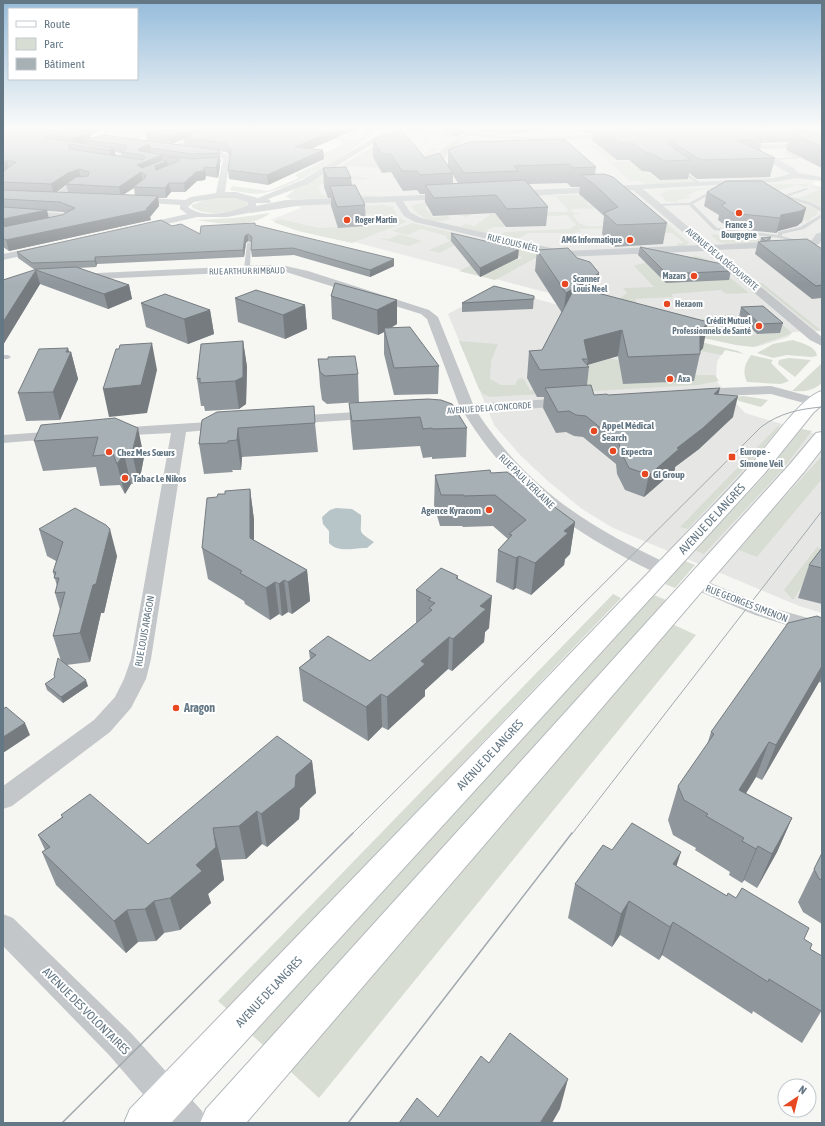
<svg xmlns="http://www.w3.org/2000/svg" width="825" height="1126" font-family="'Asap Condensed',sans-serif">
  <rect width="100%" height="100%" fill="#f6f6f2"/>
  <path fill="#e6e7e5" d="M 415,127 L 822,127 L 822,175 L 819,175 L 812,184 L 822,187 L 822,331 L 793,332 L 788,337 L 756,347 L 270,220 L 301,208 L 286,196 L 318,184 Z
    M 496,288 L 724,350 L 717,362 L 716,381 L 745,413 L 822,436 L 822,613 L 799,606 L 613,528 L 582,509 L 549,482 L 521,456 L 494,425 L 448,314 Z"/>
  <path fill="#d7ddd3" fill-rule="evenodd" d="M 111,127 L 152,127 L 162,131 L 131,141 L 113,137 Z
    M 371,127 L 383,127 C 355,149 299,186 264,193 C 254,195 241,192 230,190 L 232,186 L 268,191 L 299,178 L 295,175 L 321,162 L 327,157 L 321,156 L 324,154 L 314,153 L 328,152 L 344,143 L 339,142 L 342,140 L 302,135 L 346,132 L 347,133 L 336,137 L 352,139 L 364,134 L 360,133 Z
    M 405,127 L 436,127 L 431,131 L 451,133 L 456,136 L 443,145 L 431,146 L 437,145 L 441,141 L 437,141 L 444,136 L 409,132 L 402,136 L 432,139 L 412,153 L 424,154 L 431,150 L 427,148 L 439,148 L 430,159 L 379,168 L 349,166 L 345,168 L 346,175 L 373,179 L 329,181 L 329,184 L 321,184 L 318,187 L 322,195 L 374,195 L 376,197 L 293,199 L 286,197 L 295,189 L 328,173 ZM 409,138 L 423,139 L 424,139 L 420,145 L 406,151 L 404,144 Z
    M 475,138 L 481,138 L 527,142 L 459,147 L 469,140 Z
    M 584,140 L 591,144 L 596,143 L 607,153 L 673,151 L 612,157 L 616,160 L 609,161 Z
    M 628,161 C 639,170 648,172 659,180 L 688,178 L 695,183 L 646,185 L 640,181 L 630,181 L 609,162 Z
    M 770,184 L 805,184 L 822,188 L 822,207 L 797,198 L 819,190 L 809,185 L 805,187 L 797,185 L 777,191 L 760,187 L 702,189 L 688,195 L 690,198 L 677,200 L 680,203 L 666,201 L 660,194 L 667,190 Z
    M 617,193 L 636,197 L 648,206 L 584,197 L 582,198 L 590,201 L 587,202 L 589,205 L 611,208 L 571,209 L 574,213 L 581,214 L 573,215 C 575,218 577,221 579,223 C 592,232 645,221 661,218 L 689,243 C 685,247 680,248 676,244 L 684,243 L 672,233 L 661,233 L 654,227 L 579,229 L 581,232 L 573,233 L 579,240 L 588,240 L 590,242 L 580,242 L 569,233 L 528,233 L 515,240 L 497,236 L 505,232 L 570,229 L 576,225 L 567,215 L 500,220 L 506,227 L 495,227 L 486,230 L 494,233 L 491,234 L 460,227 L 465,224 L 475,226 L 492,213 L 474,213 L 466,217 L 458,215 L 467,215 L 464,211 L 565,212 L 569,211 L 556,197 L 549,196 Z
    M 237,197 L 247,201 L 249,203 C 241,215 202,216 192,207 L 192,205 L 210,198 Z
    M 794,199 L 818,210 L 818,213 L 808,221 L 782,216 L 805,213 L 799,208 L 803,206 Z
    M 440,202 L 443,205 L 425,207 L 433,217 L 448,216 L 450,219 C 435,225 420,219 411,206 L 419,203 Z
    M 383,205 L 393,207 L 397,216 L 406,222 L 352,243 L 298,231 L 273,222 L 280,219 L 319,228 L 377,225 L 372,214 L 356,214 L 352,206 Z
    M 270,213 C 253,228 218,224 197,220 L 234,218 Z
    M 412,223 L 471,237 L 439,253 L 429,250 L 450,241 L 445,237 L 448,236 L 421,229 L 407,235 L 392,231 Z
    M 400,234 L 422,241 L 409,246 L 377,238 L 389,239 Z
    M 710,234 L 787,241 L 730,245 L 718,242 Z
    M 477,240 L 543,254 L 495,280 L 459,271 L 475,263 L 517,260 L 522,258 L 520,256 L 469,243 Z
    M 694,255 L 707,259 L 749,293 L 726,294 L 721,290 L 671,294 L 673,297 L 635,299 C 651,336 703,317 733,314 L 748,325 L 721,326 L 731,336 L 780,333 L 771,315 L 791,332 L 790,334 L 753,347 L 736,345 L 680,333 L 608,307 L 627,293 L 623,288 L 654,287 L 634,266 L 635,265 L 645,263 L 691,264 Z
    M 758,283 L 762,283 L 822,331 L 816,330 Z
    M 627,324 L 738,351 L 744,354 L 725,350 L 722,355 L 700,351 Z
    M 793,340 C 801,343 816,346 817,356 L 811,357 L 787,355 L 773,358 L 757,353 L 773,344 Z
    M 459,341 L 498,344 L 491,361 L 490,379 L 501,385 L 515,385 L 518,379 L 523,378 L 530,390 L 552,389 L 582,366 L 609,358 L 618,360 L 619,356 L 632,372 L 621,373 L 624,384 L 694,381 L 693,375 L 715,375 L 719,381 L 698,385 L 490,397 L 483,394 L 479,389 Z
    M 751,355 L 773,360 L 771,363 L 789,381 L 781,384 L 747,382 C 742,371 745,364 751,355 Z
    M 789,358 L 811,360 L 795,377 L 778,364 L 779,360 Z
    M 822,363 L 822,383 C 812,391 805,392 792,391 Z
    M 744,396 L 768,400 L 761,407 L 739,401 L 735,397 Z
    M 780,424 C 779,435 701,514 688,529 L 680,527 Z
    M 802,429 L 812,431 L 782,470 L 704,554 L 694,550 L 762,479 Z
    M 822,456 L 822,479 L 757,557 L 739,550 L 759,525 Z
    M 817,547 L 822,549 L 820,560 L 793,600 L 784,590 Z
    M 685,561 L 695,565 L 675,588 L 665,584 Z
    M 613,594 L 621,598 L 227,1009 L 218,1001 Z
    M 654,595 L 666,600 L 265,1047 L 252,1035 Z
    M 672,624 L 696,635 L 319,1098 L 290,1071 Z"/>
  <path fill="#b8c5c8" d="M 336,508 L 352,509 L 361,515 C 362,534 356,530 374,542 L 367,548 C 355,547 339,554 329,543 L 329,531 L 323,524 L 322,517 L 330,510 Z"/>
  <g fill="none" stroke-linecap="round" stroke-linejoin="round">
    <defs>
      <path id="primary" d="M 822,391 L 822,405 L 813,413 L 764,474 L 171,1123 L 124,1123 L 130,1109 L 680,540 C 703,516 727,492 749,467 C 766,449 801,396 822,391 Z
        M 822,432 L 822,449 L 804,472 L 246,1123 L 200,1123 L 206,1109 L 790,464 L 816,433 Z"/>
    </defs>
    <use href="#primary" stroke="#b4b9bc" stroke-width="2"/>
    <path fill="#c3c7ca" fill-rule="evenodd" d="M 365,127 L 369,127 L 349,137 L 346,136 Z
      M 786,151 L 801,158 L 771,160 L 769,159 L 794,157 L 785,153 Z
      M 104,152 L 126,155 L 128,156 L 119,159 L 117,158 L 121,156 L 103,154 Z
      M 678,168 L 680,168 L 702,184 L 699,185 L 678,170 Z
      M 806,188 L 809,189 L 789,196 L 812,203 L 822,208 L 822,212 L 809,205 L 782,196 Z
      M 709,192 L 720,193 L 711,194 L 693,204 L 717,228 L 778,235 L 778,232 L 800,227 L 822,214 L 822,217 L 804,229 L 782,234 L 782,236 L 804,242 L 804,243 L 802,244 L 780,238 L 714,230 L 689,205 L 657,206 L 655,205 L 657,204 L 689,203 Z
      M 308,202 L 310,204 L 251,213 L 249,212 Z
      M 249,242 L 251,243 L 250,269 L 247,271 L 244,269 L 247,243 Z
      M 3,355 L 8,355 L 11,357 L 8,359 L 3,359 Z"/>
    <path fill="#c3c7ca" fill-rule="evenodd" d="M 103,127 L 109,127 L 109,136 L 113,139 L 132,143 C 124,148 108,143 103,137 Z
      M 219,127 L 229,127 L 174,150 L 167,148 Z
      M 392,127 L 400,127 L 308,184 L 268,199 L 271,201 L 270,203 L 256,203 L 256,206 L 286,200 L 450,194 L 454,197 L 453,199 L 403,201 L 410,212 L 421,218 L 564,251 L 698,245 L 633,190 L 511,197 L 507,194 L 511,191 L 775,178 L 790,174 L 711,127 L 719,127 L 751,145 L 822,143 L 822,147 L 759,149 L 794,168 L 798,173 L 822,177 L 822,181 L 796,178 L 775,182 L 643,189 L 710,245 L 812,240 L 816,234 L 822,232 L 822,240 L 819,244 L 812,246 L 716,250 L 822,337 L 822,346 L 810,340 L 705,251 L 564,257 L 415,222 L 404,216 L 395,202 L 286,206 L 227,217 L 197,217 L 141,230 L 136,227 L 138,225 L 187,214 L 180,209 L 180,205 L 134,202 L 130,199 L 131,197 L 185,200 L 191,197 L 216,193 L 223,159 L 219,156 L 192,153 L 192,149 L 221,152 L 230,156 L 225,192 L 236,192 L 258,198 L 302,180 ZM 218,198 L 235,198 L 248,202 L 248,205 C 232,213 203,219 188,207 L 194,202 Z
      M 474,127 L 480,128 L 475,133 L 527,137 L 616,134 L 619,136 L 616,138 L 527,141 L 470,136 L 448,153 L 444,158 L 445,166 L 452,178 L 445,180 L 437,166 L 436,158 L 442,149 Z
      M 73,181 L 86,181 L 90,183 C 86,187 83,184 78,185 C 69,188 63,201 53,199 L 53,195 Z
      M 3,210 L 62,213 L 76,218 L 59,225 L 54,222 L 60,219 L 3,216 Z
      M 41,246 L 44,247 L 46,249 L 44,251 L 3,260 L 3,254 Z
      M 267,265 L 286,266 L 308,271 L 429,310 L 438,317 L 473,404 L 568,398 L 573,399 L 575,402 L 573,405 L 568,406 L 477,412 C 528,489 589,528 671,565 L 674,569 L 671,573 C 657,577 639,564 626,558 C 555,520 507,482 464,413 L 427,414 L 425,411 L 427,408 L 459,405 L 427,319 L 421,314 L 286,272 L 267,271 L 77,280 L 72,277 L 77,274 Z
      M 771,386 L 820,399 L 822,402 L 820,405 L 815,406 L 771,394 L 695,397 L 690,396 L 688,393 L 690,390 L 695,389 Z
      M 374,411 L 379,412 L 381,415 L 379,418 L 290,424 L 285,423 L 283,420 L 285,417 L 290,416 Z
      M 225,421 L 230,422 L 232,425 L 230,428 L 186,432 L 151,659 L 146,679 L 131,708 L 110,732 L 12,806 L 3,809 L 3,786 L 94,720 L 115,697 L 124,679 L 131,659 L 171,433 L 114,436 L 109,435 L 107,432 L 109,429 L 114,428 Z
      M 59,431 L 64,432 L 66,435 L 64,438 L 3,443 L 3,435 Z
      M 696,577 L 769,607 L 822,622 L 822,636 L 755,615 L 689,587 L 687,583 L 689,579 Z
      M 3,914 L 13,918 L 131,1033 L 202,1111 L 206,1123 L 168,1123 L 109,1055 L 3,946 Z"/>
    <use href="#primary" fill="#fff" fill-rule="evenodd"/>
    <path stroke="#a1a9ae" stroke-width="1" d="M 352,834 L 761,427 C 780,413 799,409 822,407
      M 572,834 L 822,511"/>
    <path stroke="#a1a9ae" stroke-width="1.5" d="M 62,1123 L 353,833
      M 348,1123 L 572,833"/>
  </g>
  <path fill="#90979c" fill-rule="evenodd" d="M 3,127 L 102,129 L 90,135 L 91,138 L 147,141 L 146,133 L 164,127 L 361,127 L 311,149 L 323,150 L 324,159 L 268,185 L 229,179 L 228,170 L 230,156 L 226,152 L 219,151 L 221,162 L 220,162 L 220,166 L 218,178 L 206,176 L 205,180 L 197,181 L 185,192 L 171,192 L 166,198 L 158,198 L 159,206 L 150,217 L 151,220 L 9,251 L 3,247 ZM 184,139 L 185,145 L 172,144 ZM 115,152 L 121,153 L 121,156 L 115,155 ZM 66,185 L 68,192 L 56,192 ZM 134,188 L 135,195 L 123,195 ZM 47,211 L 62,212 L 66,213 L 62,215 L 49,218 Z
    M 440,127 L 472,127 L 457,137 L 440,130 Z
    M 479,127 L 554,127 L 512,134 L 478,132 Z
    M 576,127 L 802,127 L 812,132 L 822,131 L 822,168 L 786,150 L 788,142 L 761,143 L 760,151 L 775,158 L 770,177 L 697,179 L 689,173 L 688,179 L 660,180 L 650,172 L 642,171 L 629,160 L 617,160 L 592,140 L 593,133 L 584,133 Z
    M 373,140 L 448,166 L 448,150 L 596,167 L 595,174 L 667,223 L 663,244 L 614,247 L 602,234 L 604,216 L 593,206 L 579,194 L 580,187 L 571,187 L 567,183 L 528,184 L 548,207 L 546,226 L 506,227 L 495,213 L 433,216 L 425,202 L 425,194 L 420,194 L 417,190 L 403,191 L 391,172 L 382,173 L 373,157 ZM 453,175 L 458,183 L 453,184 Z
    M 323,168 L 351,178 L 352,185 L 365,205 L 366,226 L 338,228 L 331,206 L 331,198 L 328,198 L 324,187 Z
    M 707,192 L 806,208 L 802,222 L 797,226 L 778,231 L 776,233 L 729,228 L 718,220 L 719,215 L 704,206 Z
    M 255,225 L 394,259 L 394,266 L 370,277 L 294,255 L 252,257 L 251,250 L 252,243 L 248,241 L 246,243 L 244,257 L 97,264 L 96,267 L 78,268 L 129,285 L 132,299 L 108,309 L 40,284 L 3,345 L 3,280 L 35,270 L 18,258 L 17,252 L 172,226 L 200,234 Z
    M 451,233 L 518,258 L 480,277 L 451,241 Z
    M 771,237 L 770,241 L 822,249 L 822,299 L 821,298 L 812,299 L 755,254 L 758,242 L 760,242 L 761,238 Z
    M 640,247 L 731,271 L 729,280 L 666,283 L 638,255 Z
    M 537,250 L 596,293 L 703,348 L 700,351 L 700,354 L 694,381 L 623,384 L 618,356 L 587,365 L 589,367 L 587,385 L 594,395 L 718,395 L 733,417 L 699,449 L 675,467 L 675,470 L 644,497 L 625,490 L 617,474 L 616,464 L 583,437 L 574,436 L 566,432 L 556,433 L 543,408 L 544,397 L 537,397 L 527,378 L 529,351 L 542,350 L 562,313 L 535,271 Z
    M 331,296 L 397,300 L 397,324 L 391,328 L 439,366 L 438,394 L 394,395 L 384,354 L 384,332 L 378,335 L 332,319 Z
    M 534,296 L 533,309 L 462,312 L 462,303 Z
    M 235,298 L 305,305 L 307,329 L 285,339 L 238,322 Z
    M 141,303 L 210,310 L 214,334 L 188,344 L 146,327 Z
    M 741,307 L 783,323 L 780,333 L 757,334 L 739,317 Z
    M 243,341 L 247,367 L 246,404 L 239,409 L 205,411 L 204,406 L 201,406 L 197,379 Z
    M 70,352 L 71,352 L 78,379 L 60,420 L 26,421 L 18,393 Z
    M 318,359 L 328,359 L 358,374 L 359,402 L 327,404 L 322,400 L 320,386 Z
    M 428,399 L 467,428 L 466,457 L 432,459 L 432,457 L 423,458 L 420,446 L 353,450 L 351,431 L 349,403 Z
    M 115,418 L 144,457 L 139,483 L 131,484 L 125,494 L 120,485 L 100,486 L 96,467 L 43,471 L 34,441 Z
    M 202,420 L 315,423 L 318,452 L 242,457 L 241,470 L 232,470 L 233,472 L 204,474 L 199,444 Z
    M 491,473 L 575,522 L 570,554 L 565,559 L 564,565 L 531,595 L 516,588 L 513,590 L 496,582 L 498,550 L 508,539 L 493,526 L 463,527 L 462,526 L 440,526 L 434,505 L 435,475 Z
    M 250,489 L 254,520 L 254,540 L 307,570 L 310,601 L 292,614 L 288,612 L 282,616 L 279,614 L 270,620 L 245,604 L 244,601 L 208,579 L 202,548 L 225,494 Z
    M 39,529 L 117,556 L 104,613 L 101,613 L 90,662 L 66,665 L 88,686 L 63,703 L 47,690 L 45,684 L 55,678 L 54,675 L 61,661 L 53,636 L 60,610 L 55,593 L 57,586 L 53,572 L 56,561 L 47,556 Z
    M 822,548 L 822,604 L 798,598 L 809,565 Z
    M 458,576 L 458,579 L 489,628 L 485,632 L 484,642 L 452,671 L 448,669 L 425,690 L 425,696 L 388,730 L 382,727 L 368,741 L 303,701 L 299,668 L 310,659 L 309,651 L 370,661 L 417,622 L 416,622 L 416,590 Z
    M 822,618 L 822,683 L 819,682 L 762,780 L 756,777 L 746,793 L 792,818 L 777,852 L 757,888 L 744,880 L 742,883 L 729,875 L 730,872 L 695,850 L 696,848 L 673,835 L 668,820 L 678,786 L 707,745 L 711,732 Z
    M 312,761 L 316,793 L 300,808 L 299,819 L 267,847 L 262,844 L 246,859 L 221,860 L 224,880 L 208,894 L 211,903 L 180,930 L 164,933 L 156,941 L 138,942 L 126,953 L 56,885 L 42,852 L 45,850 L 38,835 L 62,817 L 61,815 L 148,844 Z
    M 612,850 L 676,866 L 727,896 L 804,939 L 810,949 L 822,1010 L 802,1043 L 753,1011 L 752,1014 L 662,955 L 659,960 L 620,935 L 612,947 L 568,918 L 575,884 Z
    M 822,853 L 822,924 L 803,912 L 798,902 Z"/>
  <path fill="#757b7f" d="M 87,127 L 102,127 L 102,129 L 90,135 L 91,141 L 85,140 L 86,143 L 78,146 L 75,145 L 73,138 L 78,132 Z
    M 193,127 L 214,127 L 184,138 L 184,139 L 171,144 L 170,136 Z
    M 342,127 L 361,127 L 296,155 L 295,147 Z
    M 365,127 L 389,127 L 386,129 L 365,131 Z
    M 460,127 L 472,127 L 457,137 L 457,129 Z
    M 512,127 L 554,127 L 512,134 Z
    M 49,135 L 51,144 L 46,138 Z
    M 149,144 L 151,153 L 144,156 L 138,149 Z
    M 114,148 L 116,157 L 112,158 L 110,150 Z
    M 323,150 L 324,159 L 268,185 L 267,175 Z
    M 162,155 L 163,162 L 167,161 L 169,170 L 141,172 L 143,182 L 133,187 L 134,188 L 121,196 L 119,187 L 137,165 Z
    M 219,157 L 220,166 L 218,178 L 216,168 Z
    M 7,160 L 9,169 L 3,174 L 3,163 Z
    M 205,167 L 206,176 L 205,180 L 197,181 L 185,192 L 184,183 L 196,172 Z
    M 79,169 L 81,178 L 66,184 L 66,185 L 54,194 L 51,184 L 68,173 Z
    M 169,183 L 171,192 L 166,198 L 165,188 Z
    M 158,196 L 159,206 L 150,217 L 151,220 L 9,251 L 6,240 L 146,209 Z
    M 806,208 L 802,222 L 797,226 L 778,231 L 776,233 L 781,215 Z
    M 47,210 L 49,220 L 3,229 L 3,219 Z
    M 248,234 L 248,241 L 246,243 L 244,257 L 243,250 L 245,236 Z
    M 519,249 L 518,258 L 480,277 L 480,268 Z
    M 95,257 L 97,264 L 96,267 L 95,261 Z
    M 394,259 L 394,266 L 370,277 L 370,270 Z
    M 36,270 L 40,284 L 3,345 L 3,322 Z
    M 599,273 L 596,295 L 563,316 L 566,293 Z
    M 129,285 L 132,299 L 108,309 L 104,294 Z
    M 397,300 L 397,324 L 384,331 L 384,328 L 384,332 L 378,335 L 377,310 Z
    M 305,305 L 307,329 L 285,339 L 283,315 Z
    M 210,310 L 214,334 L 188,344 L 184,319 Z
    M 708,322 L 703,348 L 698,354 L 700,332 Z
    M 622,330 L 618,356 L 587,365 L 588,359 L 584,340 Z
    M 243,341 L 247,367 L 246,404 L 239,409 L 235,381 Z
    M 152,343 L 157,370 L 147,413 L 109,417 L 103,389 Z
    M 68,348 L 70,354 L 71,352 L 78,379 L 60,420 L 53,392 Z
    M 720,388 L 715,409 L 714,394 Z
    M 738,396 L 733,417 L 699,449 L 675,467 L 675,470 L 644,497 L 649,475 L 677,448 Z
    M 138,428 L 144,457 L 139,483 L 132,453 Z
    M 238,428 L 242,457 L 241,470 L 237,440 Z
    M 124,454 L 131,484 L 125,494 L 117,464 Z
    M 250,489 L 254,520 L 254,569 L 250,538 Z
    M 575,522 L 570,554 L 565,559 L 564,565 L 531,595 L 535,563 L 564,531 Z
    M 110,529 L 117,556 L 104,613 L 101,613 L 90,662 L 80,633 L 93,585 Z
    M 519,556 L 516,588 L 513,590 L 516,558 Z
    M 307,570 L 310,601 L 292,614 L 288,582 Z
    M 284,580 L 288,612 L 282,616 L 279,584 Z
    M 275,582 L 279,614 L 270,620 L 266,588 Z
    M 492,596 L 489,628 L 485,632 L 484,642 L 452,671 L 453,639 L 480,606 Z
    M 449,637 L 448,669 L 425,690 L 425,696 L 388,730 L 387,697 L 421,661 Z
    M 822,666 L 822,675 L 819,682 L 762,780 L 776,745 Z
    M 86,680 L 88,686 L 63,703 L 61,697 Z
    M 381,694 L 382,727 L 368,741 L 366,707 Z
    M 25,723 L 30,735 L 3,753 L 3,737 Z
    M 769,742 L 756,777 L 727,824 L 739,790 Z
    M 312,761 L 316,793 L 300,808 L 299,819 L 267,847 L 261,814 L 296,775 Z
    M 257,811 L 262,844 L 246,859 L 239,826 Z
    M 792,818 L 777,852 L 757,888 L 772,854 Z
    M 213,828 L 221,860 L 224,880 L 208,894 L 211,903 L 180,930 L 170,898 L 196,865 Z
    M 758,846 L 744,880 L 742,883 L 756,849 Z
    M 681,852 L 670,886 L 673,864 Z
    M 154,901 L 164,933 L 156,941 L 145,909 Z
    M 629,901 L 620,935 L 612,947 L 621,914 Z
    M 127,910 L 138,942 L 126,953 L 114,921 Z
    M 673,922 L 662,955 L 659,960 L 670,927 Z
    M 568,1079 L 560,1109 L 552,1123 L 540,1123 Z"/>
  <path fill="#a7b0b5" stroke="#757b7f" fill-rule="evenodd" d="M 3,127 L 87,127 L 78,132 L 90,133 L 73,138 L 49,135 L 46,138 L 114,148 L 110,150 L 68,144 L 70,149 L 143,160 L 145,157 L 143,155 L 120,152 L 127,149 L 126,145 L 85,140 L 102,135 L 219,150 L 220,153 L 192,154 L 151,148 L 149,144 L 138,149 L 139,151 L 191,159 L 219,157 L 216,168 L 205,167 L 203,171 L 196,172 L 184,183 L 169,183 L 165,188 L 133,187 L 145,178 L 146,175 L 141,172 L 119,187 L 66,184 L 76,177 L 88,176 L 89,172 L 79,169 L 68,173 L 51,184 L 3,182 L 3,172 L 16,162 L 7,160 L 3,163 ZM 162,155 L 180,159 L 179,161 L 156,170 L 155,166 L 167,161 L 163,160 L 142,168 L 137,165 Z
    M 164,127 L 193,127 L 170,136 L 146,133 Z
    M 211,127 L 342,127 L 295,147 L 323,150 L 267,175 L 228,170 L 231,150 L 225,143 L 184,138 Z
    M 453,127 L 460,127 L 457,129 Z
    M 599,127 L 628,127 L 637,135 L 641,135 L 641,131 L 637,127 L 740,127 L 762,140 L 737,140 L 775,158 L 701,160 L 670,141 L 669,145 L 691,160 L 664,161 L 653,154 L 645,152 L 631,142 L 620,143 Z
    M 740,127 L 802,127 L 812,132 L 791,132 L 790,134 L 754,135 Z
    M 401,129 L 425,158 L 439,153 L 453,173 L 420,175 L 417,171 L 402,171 L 391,154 L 382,154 L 373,140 Z
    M 822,131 L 822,147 L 791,132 Z
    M 564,139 L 596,167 L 573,168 L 569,164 L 514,166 L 518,171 L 464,173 L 448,150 L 469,142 Z
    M 346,167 L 351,178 L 327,178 L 323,168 Z
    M 604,174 L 613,177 L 667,223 L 617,225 L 604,213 L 618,207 L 596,186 L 581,175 Z
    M 525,180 L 548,207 L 507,209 L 496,195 L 434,198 L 425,185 Z
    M 726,181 L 762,181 L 806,208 L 801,211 L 781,215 L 780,218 L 732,213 L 721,205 L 726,203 L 707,192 Z
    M 355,185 L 365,205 L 337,207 L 330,186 Z
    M 3,190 L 158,196 L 146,209 L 149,210 L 6,240 L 3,238 L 3,227 L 62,215 L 75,208 L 60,202 L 3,199 Z
    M 3,207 L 47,210 L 3,219 Z
    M 161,220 L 172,226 L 181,224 L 200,234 L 201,226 L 255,223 L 255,225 L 394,259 L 370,270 L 293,248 L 251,250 L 252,237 L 248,234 L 245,236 L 243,250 L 95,257 L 95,261 L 32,263 L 17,252 Z
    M 451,233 L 519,249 L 480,268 Z
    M 771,237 L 766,241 L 807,239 L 822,249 L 822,285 L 816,286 L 758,242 L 766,241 L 761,238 Z
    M 640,247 L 732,266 L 731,271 L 667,274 Z
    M 568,248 L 577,258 L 590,262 L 599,273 L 566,293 L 537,250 Z
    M 76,267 L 129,285 L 104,294 L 36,270 L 3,322 L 3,280 L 37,269 Z
    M 335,283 L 397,300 L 377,310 L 331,296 Z
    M 494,286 L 534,296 L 534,299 L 462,303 Z
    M 575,287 L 708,322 L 700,332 L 700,354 L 628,357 L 622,330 L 584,340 L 588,359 L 582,359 L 589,367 L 540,370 L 529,351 L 542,350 Z
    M 256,290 L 305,305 L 283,315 L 235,298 Z
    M 165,294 L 210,310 L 184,319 L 141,303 Z
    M 763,306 L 783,323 L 760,324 L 741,307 Z
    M 410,327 L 439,366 L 394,368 L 384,328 Z
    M 243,341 L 243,377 L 235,381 L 200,383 L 200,378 L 197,379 L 201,344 Z
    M 152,343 L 141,385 L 103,389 L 116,349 L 119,349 L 120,345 Z
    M 68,348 L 66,352 L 71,352 L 53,392 L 18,393 L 39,349 Z
    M 355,356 L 358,374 L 325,376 L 320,372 L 318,359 L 328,359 L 328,357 Z
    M 591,385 L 594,395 L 607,394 L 608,395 L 720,388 L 714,394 L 738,396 L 703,428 L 677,448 L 679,449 L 649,475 L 629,468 L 621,452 L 619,443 L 586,416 L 576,415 L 569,411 L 558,412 L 545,388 Z
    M 428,399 L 441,400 L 452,404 L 467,428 L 433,429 L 432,428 L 423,429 L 420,417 L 352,421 L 349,403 Z
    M 314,406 L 315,423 L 238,428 L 237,440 L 228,441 L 228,443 L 199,444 L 202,420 L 217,412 Z
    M 115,418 L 138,428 L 132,453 L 124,454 L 117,464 L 113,454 L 93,456 L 98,437 L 34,441 L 41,425 Z
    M 490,470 L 491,473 L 507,472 L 575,522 L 564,531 L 568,533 L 535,563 L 519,556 L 516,558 L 498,550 L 512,535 L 509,534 L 526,520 L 495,495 L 464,496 L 464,495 L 441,495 L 435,475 Z
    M 250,489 L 250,538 L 307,570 L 288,582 L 284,580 L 279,584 L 275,582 L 266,588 L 240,573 L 242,571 L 202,548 L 207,498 L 217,497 L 218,494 L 225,494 L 225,491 Z
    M 75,508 L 106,525 L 110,529 L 96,584 L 93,585 L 80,633 L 53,636 L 65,592 L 55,593 L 59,578 L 54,578 L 56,572 L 53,572 L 63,542 L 39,529 Z
    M 822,548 L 822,568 L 809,565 Z
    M 441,568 L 458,576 L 456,578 L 492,596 L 480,606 L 486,609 L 453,639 L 449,637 L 421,661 L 425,664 L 387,697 L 381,694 L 366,707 L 299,668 L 316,655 L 309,651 L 328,636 L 370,661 L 432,610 L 429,608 L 435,603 L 428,600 L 431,598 L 416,590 Z
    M 817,616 L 822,618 L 822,666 L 776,745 L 769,742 L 739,790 L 792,818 L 772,854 L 758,846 L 756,849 L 742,841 L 744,838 L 706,816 L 708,814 L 684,800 L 678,786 L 714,734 L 711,732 L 788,623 Z
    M 58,658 L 86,680 L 61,697 L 45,684 L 55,677 L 54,675 Z
    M 6,707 L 25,723 L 3,737 L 3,709 Z
    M 277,736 L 312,761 L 296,775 L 295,787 L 261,814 L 257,811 L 239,826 L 213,828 L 216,847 L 196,865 L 202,871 L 170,898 L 154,901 L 145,909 L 127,910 L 114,921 L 42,852 L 50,847 L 38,835 L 63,817 L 61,815 L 90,794 L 148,844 Z
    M 632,823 L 681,852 L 673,864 L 727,896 L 728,893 L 736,898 L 742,888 L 809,928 L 804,939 L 812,944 L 810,949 L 822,956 L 822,1010 L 821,1011 L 769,979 L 768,982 L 673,922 L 670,927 L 629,901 L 621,914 L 575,884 L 603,845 L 612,850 Z
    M 822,853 L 822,880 L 819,879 L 814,869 Z
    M 510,1033 L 568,1079 L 540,1123 L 399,1123 L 417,1098 L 438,1117 L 481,1056 L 489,1063 Z"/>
  <linearGradient id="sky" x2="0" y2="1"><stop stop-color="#95bbdb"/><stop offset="0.45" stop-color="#fbfbf9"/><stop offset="1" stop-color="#fbfbf9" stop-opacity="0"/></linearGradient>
  <rect width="825" height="285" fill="url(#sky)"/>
  <g fill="#e74721" stroke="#fff" stroke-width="1.5">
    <circle cx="739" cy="213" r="4"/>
    <circle cx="347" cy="220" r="4"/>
    <circle cx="630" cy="240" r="4"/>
    <circle cx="694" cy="276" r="4"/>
    <circle cx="565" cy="284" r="4"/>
    <circle cx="667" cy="304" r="4"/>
    <circle cx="759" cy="326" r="4"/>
    <circle cx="670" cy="379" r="4"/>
    <circle cx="594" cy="431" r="4"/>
    <circle cx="613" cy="451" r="4"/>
    <circle cx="109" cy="452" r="4"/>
    <rect x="728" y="453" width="8" height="8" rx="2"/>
    <circle cx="645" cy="474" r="4"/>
    <circle cx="125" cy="478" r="4"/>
    <circle cx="489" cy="510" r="4"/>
    <circle cx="176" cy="708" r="4"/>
  </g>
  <g text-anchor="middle" stroke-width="4" stroke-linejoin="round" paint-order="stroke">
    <g font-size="9" font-weight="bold" fill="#647784" stroke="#fff" text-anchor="start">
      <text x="355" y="223">Roger Martin</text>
      <text x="739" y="228" text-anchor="middle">France 3<tspan x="739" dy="10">Bourgogne</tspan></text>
      <text x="622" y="243" text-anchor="end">AMG Informatique</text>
      <text x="686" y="279" text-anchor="end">Mazars</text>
      <text x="573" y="282">Scanner<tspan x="573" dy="10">Louis Neel</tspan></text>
      <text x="675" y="307">Hexaom</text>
      <text x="751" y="324" text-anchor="end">Crédit Mutuel<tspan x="751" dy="10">Professionnels de Santé</tspan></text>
      <text x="678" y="382">Axa</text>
    </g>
    <g font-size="9" fill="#647784" stroke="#fff">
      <text transform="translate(513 243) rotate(14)" y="3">RUE LOUIS NÉEL</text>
      <text transform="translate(722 259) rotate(40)" y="3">AVENUE DE LA DÉCOUVERTE</text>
      <text transform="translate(247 271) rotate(-1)" y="3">RUE ARTHUR RIMBAUD</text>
      <text transform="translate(489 408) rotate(-4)" y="3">AVENUE DE LA CONCORDE</text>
    </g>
    <g font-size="10" font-weight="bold" fill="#647784" stroke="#fff" text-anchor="start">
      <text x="602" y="429">Appel Médical<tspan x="602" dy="12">Search</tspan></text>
      <text x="621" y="455">Expectra</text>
      <text x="740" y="455">Europe -<tspan x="740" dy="12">Simone Veil</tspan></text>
      <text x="117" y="456">Chez Mes Sœurs</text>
      <text x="653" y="478">GI Group</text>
      <text x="133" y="482">Tabac Le Nikos</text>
      <text x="481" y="514" text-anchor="end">Agence Kyracom</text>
    </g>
    <g font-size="10" fill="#647784" stroke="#fff">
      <text transform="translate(527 481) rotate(44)" y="4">RUE PAUL VERLAINE</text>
      <text transform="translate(747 603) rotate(21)" y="4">RUE GEORGES SIMENON</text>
      <text transform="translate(144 631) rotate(-80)" y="4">RUE LOUIS ARAGON</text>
    </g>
    <g font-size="12" fill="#647784" stroke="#fff">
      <text transform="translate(712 519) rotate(-47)" y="4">AVENUE DE LANGRES</text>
      <text transform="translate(490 755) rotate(-47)" y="4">AVENUE DE LANGRES</text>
      <text transform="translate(269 992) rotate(-47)" y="4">AVENUE DE LANGRES</text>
      <text transform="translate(86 1011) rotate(45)" y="4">AVENUE DES VOLONTAIRES</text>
    </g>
    <g font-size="12" font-weight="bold" fill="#647784" stroke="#fff" text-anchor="start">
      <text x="184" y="712">Aragon</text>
    </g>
  </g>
  <rect width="825" height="1126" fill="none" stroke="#647784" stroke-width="8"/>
  <rect x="8" y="8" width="130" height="72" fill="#ffffff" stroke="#c1c9ce"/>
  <rect x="16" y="21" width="20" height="6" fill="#ffffff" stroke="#c1c9ce"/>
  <text x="44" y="28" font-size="12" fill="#647784">Route</text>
  <rect x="16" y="38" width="20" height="12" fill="#d7ddd3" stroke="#c1c9ce"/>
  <text x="44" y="48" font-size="12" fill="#647784">Parc</text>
  <rect x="16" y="58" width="20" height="12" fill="#a7b0b5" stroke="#c1c9ce"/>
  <text x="44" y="68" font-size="12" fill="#647784">Bâtiment</text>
  <g transform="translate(797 1098) rotate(35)"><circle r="19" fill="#ffffff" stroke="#c1c9ce"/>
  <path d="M0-3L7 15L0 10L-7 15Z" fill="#e74721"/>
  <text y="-6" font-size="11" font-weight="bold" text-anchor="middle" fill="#647784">N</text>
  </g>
</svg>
